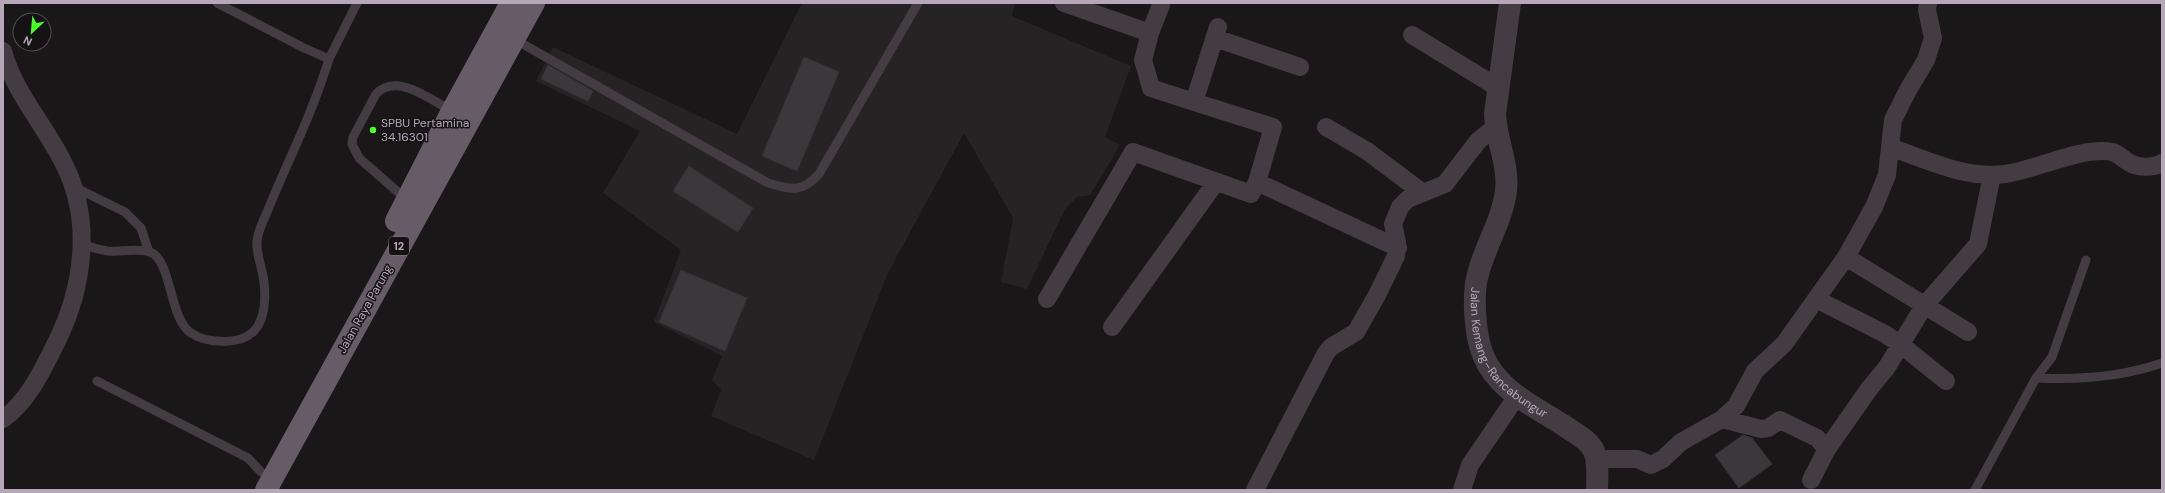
<svg xmlns="http://www.w3.org/2000/svg" width="2165" height="493" font-family="'DM Sans',sans-serif">
  <rect width="100%" height="100%" fill="#191718"/>
  <path fill="#262325" d="M 802,3 L 1015,3 L 1012,16 L 1131,66 L 1105,137 L 1120,145 L 1090,195 L 1077,197 L 1065,209 L 1027,289 L 1001,282 L 1013,218 L 964,133 L 888,273 L 814,460 L 711,416 L 721,390 L 712,380 L 722,356 L 654,322 L 681,250 L 603,193 L 640,131 L 536,81 L 553,47 L 737,134 Z"/>
  <path fill="#3b373a" stroke="#353134" d="M 804,57 L 839,72 L 797,171 L 762,156 Z
    M 548,65 L 593,91 L 588,101 L 541,79 Z
    M 689,166 L 753,208 L 738,232 L 673,191 Z
    M 681,270 L 747,298 L 725,351 L 659,322 Z
    M 1743,435 L 1752,438 L 1772,464 L 1739,488 L 1715,455 Z"/>
  <g fill="none" stroke-linecap="round" stroke-linejoin="round">
    <path stroke="#433c43" stroke-width="9" d="M 217,3 L 304,48 L 329,59 L 357,3
      M 514,39 L 768,183 C 791,190 802,193 819,174 L 918,3
      M 74,187 L 125,212 L 141,228 L 149,252
      M 407,200 L 359,158 L 352,144 L 353,137 L 376,94 C 397,72 431,100 452,111
      M 81,244 C 90,247 99,250 108,251 C 121,252 137,248 150,252 C 172,260 169,319 191,333 C 206,343 240,346 254,331 C 268,316 266,286 261,267 C 259,258 256,250 257,241 C 258,230 263,222 267,212 C 274,195 281,179 288,163 C 304,128 318,95 329,59
      M 2036,378 C 2078,380 2122,377 2162,363
      M 97,381 L 248,458 L 261,472
      M 1975,490 L 2036,378 L 2052,357 L 2086,260"/>
    <path stroke="#433c43" stroke-width="18" d="M 1064,3 L 1150,33
      M 1161,5 L 1150,33 L 1143,60 L 1151,88 L 1194,102
      M 1218,27 L 1194,102 L 1273,127 L 1257,182 L 1398,248
      M 1412,35 L 1497,87
      M 1215,38 L 1300,67
      M 3,51 C 14,92 44,124 63,162 C 93,219 84,287 56,343 C 43,369 28,402 3,419
      M 1326,127 L 1367,151 L 1423,193
      M 1890,147 C 1927,160 1965,179 2005,174 C 2036,170 2082,146 2112,152 C 2118,153 2124,160 2130,163 C 2138,168 2154,168 2162,163
      M 1846,257 L 1968,332
      M 1047,299 L 1133,152 L 1251,194 L 1257,182
      M 1816,299 L 1885,334 L 1900,344 L 1946,381
      M 1112,327 L 1216,182
      M 1722,419 L 1761,429 L 1768,428 L 1780,420 L 1817,438 L 1827,449
      M 1596,459 L 1637,459 L 1651,465 L 1663,459 L 1681,442 L 1722,419 L 1736,406 L 1755,371 L 1784,344 L 1846,257 L 1874,207 L 1887,175 L 1893,120 L 1908,90 L 1926,60 L 1933,38 L 1927,10 L 1928,3
      M 1811,480 L 1827,449 L 1869,389 L 1887,367 L 1924,306 L 1978,244 L 1992,175
      M 1255,490 L 1326,353 L 1331,347 L 1356,332 L 1377,295 L 1396,256 L 1397,242 L 1393,224 L 1400,207 L 1408,199 L 1445,184 L 1478,141 L 1495,127
      M 1462,490 L 1470,465 L 1517,396"/>
    <path stroke="#433c43" stroke-width="22" id="s1" d="M 1510,3 L 1495,114 C 1496,140 1509,164 1506,191 C 1502,221 1485,246 1478,274 C 1472,295 1475,335 1483,355 C 1498,393 1541,409 1572,431 C 1580,436 1590,442 1594,451 C 1599,463 1597,478 1597,490"/>
    <path stroke="#665b66" stroke-width="22" d="M 396,221 L 452,111 L 511,3
      M 266,490 L 534,3"/>
  </g>
  <circle fill="#4bf92e" stroke="#141213" stroke-width="1.5" cx="373" cy="130" r="4"/>
  <g text-anchor="middle" stroke-width="3" stroke-linejoin="round" paint-order="stroke">
    <rect fill="#141213" stroke="#867b87" stroke-width="1" x="389" y="237" width="20" height="18" rx="3"/>
    <g font-size="11" font-weight="bold" fill="#b7a8b9">
      <text x="399" y="250">12</text>
    </g>
    <g font-size="12" fill="#b7a8b9" stroke="#141213" text-anchor="start">
      <text x="381" y="127">SPBU Pertamina<tspan x="381" dy="14">34.16301</tspan></text>
    </g>
    <g font-size="12" fill="#b7a8b9" stroke="#141213">
      <text transform="translate(365 309) rotate(-61)" y="4">Jalan Raya Parung</text>
      <text dy="4" stroke="none"><textPath href="#s1" startOffset="370">Jalan Kemang–Rancabungur</textPath></text>
    </g>
  </g>
  <rect width="2165" height="493" fill="none" stroke="#b7a8b9" stroke-width="8"/>
  <g transform="translate(32 32) rotate(206)"><circle r="19" fill="#141213" stroke="#554e55"/>
  <path d="M0-3L7 15L0 10L-7 15Z" fill="#4bf92e"/>
  <text y="-6" font-size="11" font-weight="bold" text-anchor="middle" fill="#b7a8b9">N</text>
  </g>
</svg>
